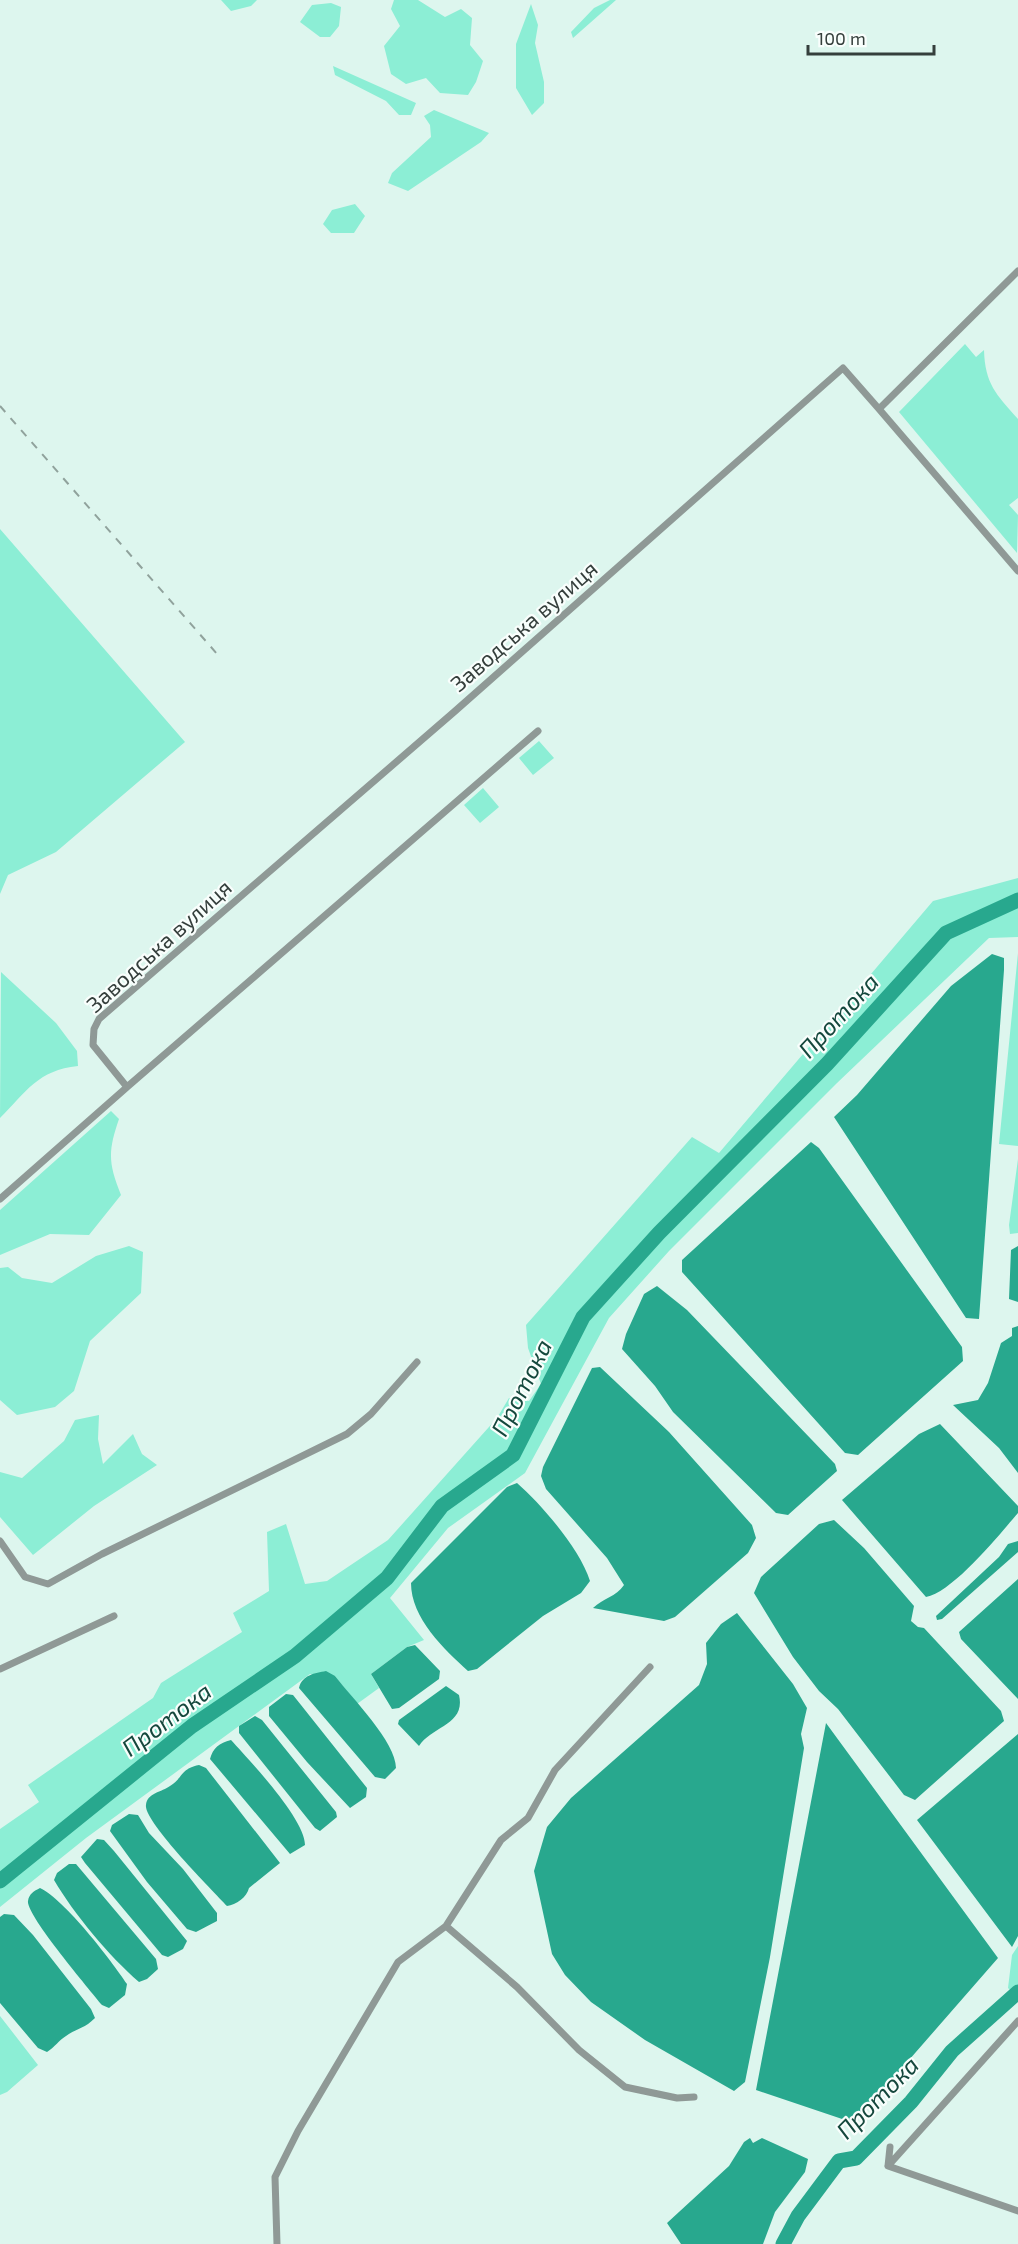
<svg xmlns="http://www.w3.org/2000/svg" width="1018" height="2244" font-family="'Exo 2',sans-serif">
  <rect width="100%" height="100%" fill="#ddf6ee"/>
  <path fill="#8ceed5" d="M 221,0 L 257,0 L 251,6 L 231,11 Z
    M 394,0 L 418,0 L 445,17 L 461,9 L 472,18 L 470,45 L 483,61 L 476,82 L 468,95 L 440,93 L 426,78 L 406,84 L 391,74 L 384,46 L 400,26 L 391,9 Z
    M 610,0 L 616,0 L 573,38 L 571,32 L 594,8 Z
    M 331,3 L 341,7 L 339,26 L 330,37 L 320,37 L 300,22 L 312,5 Z
    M 531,4 L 538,25 L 535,43 L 544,82 L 544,103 L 532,115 L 516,88 L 516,44 Z
    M 333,66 L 416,103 L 411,115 L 399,115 L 386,101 L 335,75 Z
    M 434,110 L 489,133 L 481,142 L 408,191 L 388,183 L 392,173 L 431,137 L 430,125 L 424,116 Z
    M 355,204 L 365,216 L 354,233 L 331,233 L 323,224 L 332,210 Z
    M 965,344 L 976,357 L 984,350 C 985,384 996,394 1018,419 L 1018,498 L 1009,505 L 1018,515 L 1017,553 L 899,412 Z
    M 0,529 L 185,742 L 56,852 L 8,875 L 0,894 Z
    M 539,741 L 554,758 L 533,775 L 519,758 Z
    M 483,788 L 499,807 L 480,823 L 464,805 Z
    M 1018,878 L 1018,937 L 989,938 L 837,1083 L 669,1251 L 609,1318 L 525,1473 L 448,1528 L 390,1598 L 424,1640 L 407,1647 L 371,1674 L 379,1688 L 357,1704 L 335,1676 L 310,1674 L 86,1838 L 0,1907 L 0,1829 L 39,1802 L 28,1785 L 153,1698 L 161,1683 L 242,1632 L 233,1613 L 269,1591 L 267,1532 L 286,1524 L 305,1584 L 327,1581 L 388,1540 L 497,1418 L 509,1398 L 529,1401 L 541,1384 L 528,1348 L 526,1325 L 692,1137 L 719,1153 L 933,901 Z
    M 1018,953 L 1018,1146 L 999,1144 Z
    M 1,972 L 56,1023 L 77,1051 L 78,1066 C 38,1070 26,1092 0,1118 Z
    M 111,1111 L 119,1119 C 108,1151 108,1163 121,1195 L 89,1235 L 50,1234 L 0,1255 L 0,1210 Z
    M 1018,1159 L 1018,1233 L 1010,1234 L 1009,1225 Z
    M 129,1246 L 143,1252 L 141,1293 L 90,1341 L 74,1391 L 55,1407 L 17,1415 L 0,1400 L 0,1268 L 8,1267 L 22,1278 L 52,1283 L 96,1256 Z
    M 99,1415 L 98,1439 L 103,1464 L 133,1434 L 142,1454 L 157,1465 L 94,1506 L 33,1555 L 0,1517 L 0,1472 L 22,1478 L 64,1441 L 75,1420 Z
    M 1018,1946 L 1018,1998 L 1008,1988 L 1012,1955 Z
    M 0,2016 L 38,2065 L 7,2092 L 0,2095 Z"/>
  <path fill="#28a88e" d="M 992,954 L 1004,958 L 1004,970 L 979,1319 L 966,1318 L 834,1117 L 857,1095 L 951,986 Z
    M 811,1142 L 819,1148 L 962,1347 L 963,1361 L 858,1455 L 845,1453 L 682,1272 L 682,1260 Z
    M 1018,1246 L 1018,1302 L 1009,1299 L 1011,1250 Z
    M 657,1286 L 687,1310 L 835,1464 L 837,1471 L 788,1515 L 776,1513 L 673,1412 L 655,1386 L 622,1349 L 626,1334 L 644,1294 Z
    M 1018,1326 L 1018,1473 L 999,1448 L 953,1405 L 978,1400 L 988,1383 L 1001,1343 L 1012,1336 L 1012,1328 Z
    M 600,1367 L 669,1432 L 752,1525 L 756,1538 L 748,1553 L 675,1617 L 664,1621 L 593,1608 C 603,1598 616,1597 624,1585 L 607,1558 L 546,1489 L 541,1476 L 543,1467 L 592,1368 Z
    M 940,1424 L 1018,1506 L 1018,1513 C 999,1535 953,1592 926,1597 L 842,1500 L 919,1434 Z
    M 517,1483 C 542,1505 580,1549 590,1581 L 581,1593 L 543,1616 L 477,1669 L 468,1671 C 444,1649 411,1618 411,1583 L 507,1487 Z
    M 834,1520 L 864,1548 L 914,1606 L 911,1621 L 918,1627 L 924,1628 L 1001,1711 L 1004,1721 L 915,1800 L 904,1795 L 838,1709 L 819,1691 L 793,1657 L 754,1593 L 761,1577 L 819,1524 Z
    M 1018,1541 L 1018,1552 L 942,1619 L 937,1620 L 936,1616 L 999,1557 L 1008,1544 Z
    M 1018,1579 L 1018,1699 L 961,1639 L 959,1632 Z
    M 737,1613 L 793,1684 L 807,1708 L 801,1734 L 804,1748 L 770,1957 L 745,2082 L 734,2091 L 645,2040 L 591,2002 L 565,1975 L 552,1954 L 534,1871 L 547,1827 L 571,1798 L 699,1685 L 707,1664 L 706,1643 L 721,1624 Z
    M 415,1645 L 440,1671 L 439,1679 L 399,1708 L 392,1709 L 371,1674 L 407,1647 Z
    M 326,1671 L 335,1676 C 352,1698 396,1742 396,1768 L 385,1779 L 375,1777 L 299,1688 C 302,1675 315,1673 326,1671 Z
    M 446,1686 L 459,1695 C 466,1725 432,1726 419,1746 L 398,1724 L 399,1720 Z
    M 286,1694 L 293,1695 L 301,1705 L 367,1788 L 366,1797 L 350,1808 L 307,1762 L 269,1716 L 269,1707 Z
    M 255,1716 L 262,1720 L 336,1812 L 337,1817 L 320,1831 L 315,1828 L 239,1733 L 239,1726 Z
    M 826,1723 L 998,1958 L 854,2123 L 756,2090 Z
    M 1018,1734 L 1018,1936 L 1012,1947 L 917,1820 Z
    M 231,1740 C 250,1761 305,1819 305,1845 L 290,1854 L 210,1759 C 213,1748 219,1743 231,1740 Z
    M 199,1765 L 206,1768 L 280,1863 L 249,1888 C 247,1897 236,1905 227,1906 C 213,1891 143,1821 146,1805 C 147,1793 162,1792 170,1786 C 184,1777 180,1769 199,1765 Z
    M 129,1814 L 138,1815 L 149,1833 L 183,1869 L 217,1913 L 217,1921 L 196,1932 L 187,1929 L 147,1882 L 110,1831 L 112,1825 Z
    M 97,1839 L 104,1840 L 114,1851 L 187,1941 L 183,1949 L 168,1957 L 162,1955 L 85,1863 L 81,1857 Z
    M 69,1864 L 76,1864 L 156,1959 L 158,1969 L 147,1979 L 139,1982 C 109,1956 74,1914 54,1880 L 57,1873 Z
    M 40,1888 C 65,1900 111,1960 127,1984 L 125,1995 L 109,2008 L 102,2005 C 90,1990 26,1915 28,1901 C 29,1894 34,1891 40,1888 Z
    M 4,1914 L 14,1915 L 33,1935 L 91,2009 L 95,2018 C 84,2029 77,2028 66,2036 C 59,2040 55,2047 47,2052 L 38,2048 L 0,2003 L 0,1917 Z
    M 750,2138 L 753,2143 L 762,2138 L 808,2159 L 805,2172 L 775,2212 L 763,2244 L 681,2244 L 667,2223 L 729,2166 L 744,2142 Z"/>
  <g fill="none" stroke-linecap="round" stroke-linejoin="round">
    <path stroke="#28a88e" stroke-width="15" d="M 0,1881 L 192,1726 L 295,1656 L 387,1578 L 442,1506 L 513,1455 L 583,1317 L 659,1233 L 827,1064 L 946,933 L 1018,900
      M 783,2244 L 798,2216 L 839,2161 L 856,2158 L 911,2102 L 952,2051 L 1018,1992"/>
    <path stroke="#8f9996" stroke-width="7" d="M 879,409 L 1018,571
      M 127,1087 L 538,731
      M 0,1199 L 127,1087 L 93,1045 L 94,1029 L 99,1019 L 454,712 L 843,368 L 879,409 L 1018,271
      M 0,1541 L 25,1577 L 48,1584 L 102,1554 L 347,1434 L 371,1414 L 417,1362
      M 0,1669 L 114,1616
      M 446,1926 L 517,1987 L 579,2050 L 625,2087 L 677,2098 L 694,2097
      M 890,2147 L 888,2166 L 1018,2211
      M 888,2166 L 1018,2021
      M 277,2244 L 275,2177 L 298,2131 L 398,1962 L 446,1926 L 501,1840 L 528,1818 L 555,1770 L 650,1667"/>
    <path stroke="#90a29c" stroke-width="2" stroke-dasharray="8 8" stroke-linecap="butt" d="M 0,406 L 218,655"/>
  </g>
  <g text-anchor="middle" stroke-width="4.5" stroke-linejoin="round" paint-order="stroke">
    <g font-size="22" fill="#353f3c" stroke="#f9fefc">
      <text transform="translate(524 626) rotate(-41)" y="8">Заводська вулиця</text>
      <text transform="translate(159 946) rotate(-42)" y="8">Заводська вулиця</text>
    </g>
    <g font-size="24" font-style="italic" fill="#15483d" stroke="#f9fefc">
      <text transform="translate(839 1016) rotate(-47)" y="8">Протока</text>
      <text transform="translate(522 1388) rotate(-63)" y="8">Протока</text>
      <text transform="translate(167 1720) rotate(-37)" y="8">Протока</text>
      <text transform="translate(878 2098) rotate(-45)" y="8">Протока</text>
    </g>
  </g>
  <path d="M808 45v9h126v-9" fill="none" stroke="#353f3c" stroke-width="3"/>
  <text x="817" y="45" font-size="18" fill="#353f3c" stroke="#f9fefc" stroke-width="4.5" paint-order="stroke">100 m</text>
</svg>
